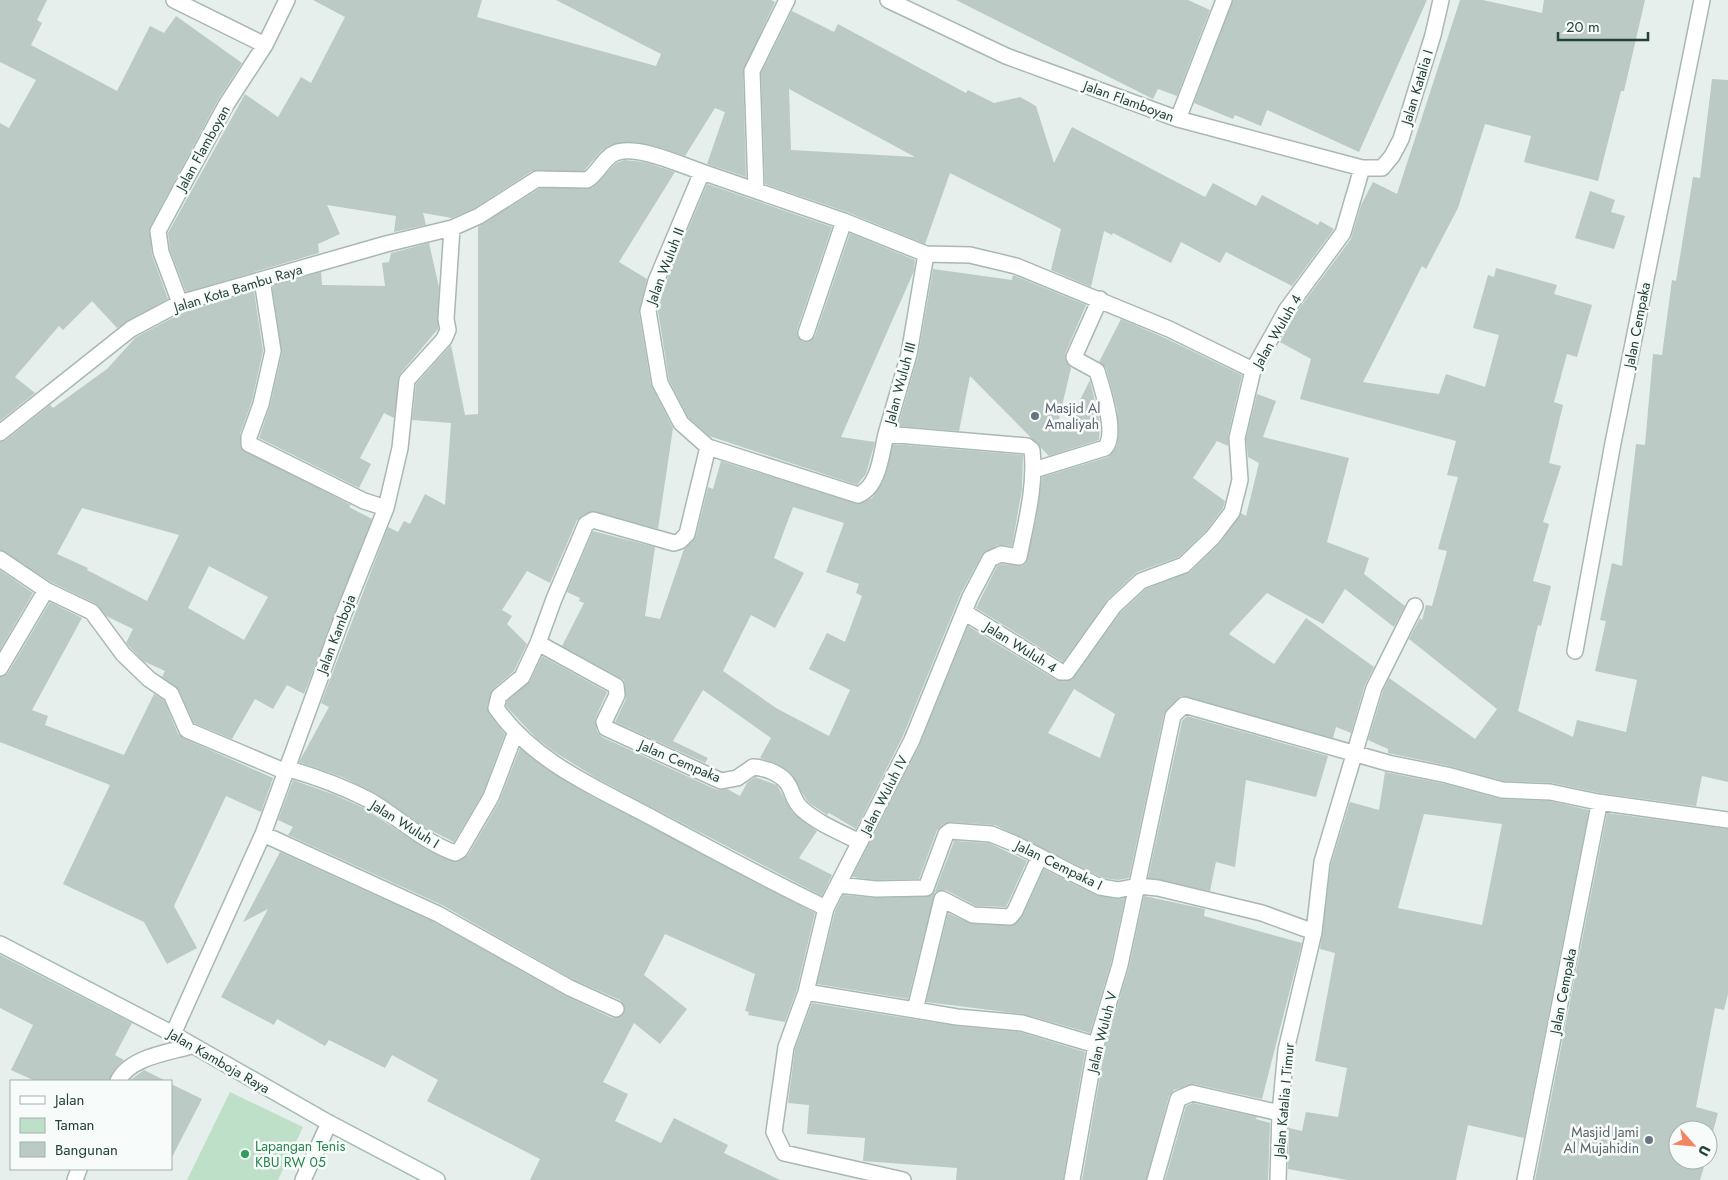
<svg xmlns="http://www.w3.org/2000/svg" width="1728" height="1180" font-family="Jost,sans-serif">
  <rect width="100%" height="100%" fill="#e6efeb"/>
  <path fill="#bfe0c8" d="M 230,1092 L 303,1127 L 278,1180 L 187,1180 Z"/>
  <path fill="#bbcac4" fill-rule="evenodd" d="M 0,0 L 47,0 L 37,20 L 42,23 L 31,45 L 117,91 L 150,26 L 164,33 L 176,16 L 242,63 L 218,100 L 150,227 L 152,255 L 168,299 L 117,328 L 92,301 L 63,330 L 59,326 L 15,377 L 35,393 L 0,421 L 0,123 L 9,128 L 36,80 L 0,62 Z
    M 313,0 L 482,0 L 477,17 L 656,66 L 661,54 L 556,0 L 771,0 L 775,2 L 743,71 L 746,177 L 707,164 L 725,112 L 715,108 L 685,156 L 636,142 L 613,144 L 601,151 L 584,171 L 532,171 L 475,208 L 452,218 L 423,213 L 426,225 L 394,232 L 396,216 L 327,205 L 340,234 L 318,244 L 319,253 L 186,292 L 170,250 L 168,233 L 245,94 L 278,117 L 301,77 L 311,83 L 345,17 Z
    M 956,0 L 1188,0 L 1210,10 L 1177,96 L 1158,89 L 1153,99 Z
    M 1233,0 L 1427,0 L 1359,152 L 1267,110 L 1261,126 L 1235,115 L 1233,119 L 1194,103 Z
    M 1460,0 L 1483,0 L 1542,13 L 1544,0 L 1645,0 L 1624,91 L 1621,91 L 1598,181 L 1524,162 L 1531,136 L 1485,124 L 1458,208 L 1426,269 L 1422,266 L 1363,382 L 1439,394 L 1446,374 L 1485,387 L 1499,335 L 1473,328 L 1488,275 L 1494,277 L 1496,268 L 1557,285 L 1554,294 L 1592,305 L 1577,357 L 1567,354 L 1554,402 L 1563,405 L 1549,463 L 1561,466 L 1543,522 L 1549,524 L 1533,581 L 1551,586 L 1541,626 L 1538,625 L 1518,711 L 1573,737 L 1577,720 L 1626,732 L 1637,680 L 1595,671 L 1606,621 L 1600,620 L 1612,563 L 1622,566 L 1636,444 L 1645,445 L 1653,354 L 1662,355 L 1672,280 L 1676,281 L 1693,177 L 1700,178 L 1712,79 L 1728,80 L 1728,782 L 1702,776 L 1696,806 L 1600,793 L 1552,783 L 1503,781 L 1449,766 L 1388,753 L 1388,749 L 1368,740 L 1383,691 L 1389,678 L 1475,739 L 1497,709 L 1409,639 L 1420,618 L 1422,620 L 1426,605 L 1432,606 L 1447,551 L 1438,549 L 1458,477 L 1447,475 L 1456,441 L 1300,399 L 1311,359 L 1280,342 L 1295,314 L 1351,239 L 1361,205 L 1373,182 L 1397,194 Z
    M 792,11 L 834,32 L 838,24 L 966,93 L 968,90 L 994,103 L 1020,97 L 1036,106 L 1054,163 L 1072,127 L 1205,197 L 1213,183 L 1256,206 L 1262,195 L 1318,225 L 1320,221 L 1334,229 L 1292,286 L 1226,252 L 1220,263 L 1181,242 L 1171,263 L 1113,233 L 1112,235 L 1104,231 L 1091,287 L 1051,270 L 1061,229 L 950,173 L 925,244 L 847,212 L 765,184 L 761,73 ZM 789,89 L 915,157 L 791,150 Z
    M 625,160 L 644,162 L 675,172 L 619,262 L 647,279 L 639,312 L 651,385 L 673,428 L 658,529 L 592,511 L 577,520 L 550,583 L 527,571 L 502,610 L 512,616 L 507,624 L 527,644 L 514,671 L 493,689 L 487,706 L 489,714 L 505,734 L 483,793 L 454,842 L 426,828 L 373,792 L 342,777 L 299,762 L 329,707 L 321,703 L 388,527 L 398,532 L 404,521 L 410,524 L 425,494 L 445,505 L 451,423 L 412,420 L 416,384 L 451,345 L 465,415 L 478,414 L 478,227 L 540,188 L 592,188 L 616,163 Z
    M 707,184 L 832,227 L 797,330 L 797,335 L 803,342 L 808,342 L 815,336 L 850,233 L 915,260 L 914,271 L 841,437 L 875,442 L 866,474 L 857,485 L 709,436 L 688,417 L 669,380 L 658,311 L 665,284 Z
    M 1590,191 L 1615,200 L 1611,212 L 1625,216 L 1614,249 L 1575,238 Z
    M 429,243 L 439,287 L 438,329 L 400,374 L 394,418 L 384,413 L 360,458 L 371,464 L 359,488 L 259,438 L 270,406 L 282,353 L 272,286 L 321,272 L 322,285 L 385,286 L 382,263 L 389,262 L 391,253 Z
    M 933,269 L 1012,280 L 1013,275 L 1086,305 L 1065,354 L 1066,361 L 1071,368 L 1057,427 L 1065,430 L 1090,380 L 1100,423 L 1099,440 L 1049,456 L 970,376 L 959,431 L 898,426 L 918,356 Z
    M 254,291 L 263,351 L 252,401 L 240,434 L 241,448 L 351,505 L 349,507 L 372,519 L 304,694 L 287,685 L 273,709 L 255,699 L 232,739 L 194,723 L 179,690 L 162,677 L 165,671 L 143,661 L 126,643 L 133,629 L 106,616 L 96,604 L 51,582 L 0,550 L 0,442 L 6,440 L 50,405 L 53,408 L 107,369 L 136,337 L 184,312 ZM 82,508 L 179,535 L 147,601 L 87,570 L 88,568 L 57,554 ZM 209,566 L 268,597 L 244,640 L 188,608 Z
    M 1121,319 L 1165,338 L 1242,375 L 1228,436 L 1228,446 L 1217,441 L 1193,478 L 1225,501 L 1223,508 L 1206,531 L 1179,557 L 1137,572 L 1108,599 L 1063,662 L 976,608 L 997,566 L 1002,564 L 1022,566 L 1026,563 L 1036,519 L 1042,477 L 1108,457 L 1117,446 L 1119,432 L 1117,409 L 1106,368 L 1099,362 Z
    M 1257,394 L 1276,401 L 1263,437 L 1349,458 L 1327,542 L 1369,558 L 1364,574 L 1405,606 L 1394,627 L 1345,589 L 1323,624 L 1267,593 L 1229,634 L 1274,664 L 1306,618 L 1374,667 L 1365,685 L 1351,733 L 1336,727 L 1333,738 L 1181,696 L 1164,714 L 1129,878 L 1118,880 L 1103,878 L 995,825 L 951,822 L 944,824 L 937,830 L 919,879 L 876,880 L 852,877 L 920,744 L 968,626 L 1056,680 L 1072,680 L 1121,612 L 1146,589 L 1190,572 L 1220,543 L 1241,513 L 1246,516 L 1259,463 L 1248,457 L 1246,439 ZM 1074,689 L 1115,714 L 1100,758 L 1048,733 Z
    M 893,444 L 1023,455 L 1022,489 L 1012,546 L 998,545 L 982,555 L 961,593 L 903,736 L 856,829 L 829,813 L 827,815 L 808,802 L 788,771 L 777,764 L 760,758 L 771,738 L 703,690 L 673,741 L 708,758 L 705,763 L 615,722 L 626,699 L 624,680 L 562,646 L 584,603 L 579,601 L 580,598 L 567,592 L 593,531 L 655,547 L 645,616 L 660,619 L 684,549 L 696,536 L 708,487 L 713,489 L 721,461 L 859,504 L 872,498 L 883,482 ZM 793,507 L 844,523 L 826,572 L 859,584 L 856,593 L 862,596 L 845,642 L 827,633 L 809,669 L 850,690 L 829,736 L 776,708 L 723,671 L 751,615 L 775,628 L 804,573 L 774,558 Z
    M 0,570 L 33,593 L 0,650 Z
    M 50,602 L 82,618 L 32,710 L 48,716 L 45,725 L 124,755 L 154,694 L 164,700 L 178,734 L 183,738 L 273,778 L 261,812 L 226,796 L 174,906 L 197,948 L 167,964 L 144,922 L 63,884 L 110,785 L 0,742 L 0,677 L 8,673 Z
    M 542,656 L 607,692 L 595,719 L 597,731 L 602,737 L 717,790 L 727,789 L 740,796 L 747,783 L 755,777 L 777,785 L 792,812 L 817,831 L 799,858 L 832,875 L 822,896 L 598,779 L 556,753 L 536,738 L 506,706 L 507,701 L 530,681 Z
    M 1187,716 L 1328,756 L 1316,797 L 1246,780 L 1235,867 L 1216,862 L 1210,891 L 1148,878 L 1182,721 Z
    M 520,748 L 545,768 L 589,795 L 815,913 L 797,989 L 785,1022 L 748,1015 L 749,1012 L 745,1011 L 755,974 L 665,934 L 644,975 L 687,1009 L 660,1044 L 634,1023 L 603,1082 L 628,1094 L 615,1121 L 661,1143 L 674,1118 L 728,1145 L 724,1153 L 780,1180 L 530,1180 L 540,1159 L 427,1101 L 438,1080 L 392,1055 L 385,1068 L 329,1040 L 325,1046 L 277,1019 L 274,1025 L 221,997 L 268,909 L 243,922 L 280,852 L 434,922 L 566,996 L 612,1018 L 622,1016 L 625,1008 L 620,1000 L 574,980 L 442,905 L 288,835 L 293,827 L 278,820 L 293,780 L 335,795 L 364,808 L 427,850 L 456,862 L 468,855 L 499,802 Z
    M 1385,772 L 1445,784 L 1500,799 L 1549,801 L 1589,810 L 1524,1138 L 1468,1125 L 1456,1180 L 1347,1180 L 1288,1169 L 1289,1128 L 1302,1131 L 1306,1112 L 1338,1117 L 1347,1068 L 1315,1061 L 1335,953 L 1320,949 L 1331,864 L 1350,802 L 1379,810 ZM 1424,814 L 1502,824 L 1482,925 L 1398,908 Z
    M 1607,813 L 1728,829 L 1728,994 L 1724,1010 L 1715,1008 L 1696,1107 L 1718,1113 L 1708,1150 L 1708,1130 L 1678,1130 L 1678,1160 L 1706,1160 L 1700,1180 L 1535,1180 Z
    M 954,841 L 989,843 L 1027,861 L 1006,907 L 976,906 L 946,890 L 935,892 L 908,999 L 817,984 L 835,911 L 843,895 L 876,898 L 931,896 L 935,891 Z
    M 1044,869 L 1096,895 L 1116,899 L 1125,898 L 1111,963 L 1090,1033 L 1023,1014 L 926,1002 L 948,913 L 972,924 L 1014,925 L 1023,915 Z
    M 1144,896 L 1205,909 L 1204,916 L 1302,943 L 1262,1099 L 1194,1084 L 1174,1090 L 1169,1096 L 1146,1180 L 1082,1180 L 1105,1047 L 1129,967 Z
    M 0,955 L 132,1023 L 115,1055 L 124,1060 L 116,1068 L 109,1081 L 35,1081 L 11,1070 L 33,1025 L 0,1008 Z
    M 812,1003 L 956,1026 L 1020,1032 L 1085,1052 L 1063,1180 L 956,1180 L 957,1168 L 863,1161 L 865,1138 L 807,1134 L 809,1105 L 788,1103 L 795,1049 Z
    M 144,1070 L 166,1081 L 129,1081 Z
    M 171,1084 L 202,1099 L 171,1159 Z
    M 1193,1103 L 1257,1117 L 1256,1119 L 1270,1123 L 1268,1180 L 1165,1180 L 1186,1106 Z"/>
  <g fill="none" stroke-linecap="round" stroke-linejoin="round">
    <defs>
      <path id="street" d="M 174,0 L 265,45
        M 888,0 L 1006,56 L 1178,119 L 1362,168 L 1382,168 L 1392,156 L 1401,139 L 1433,35 L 1441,0
        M 1178,119 L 1224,0
        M 756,190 L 752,71 L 787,0
        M 262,280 L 273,351 L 261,404 L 249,437 L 249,444 L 364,501 L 386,508
        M 180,303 L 161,252 L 158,231 L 226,105 L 265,45 L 287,0
        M 806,333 L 844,221
        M 0,433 L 131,329 L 180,303 L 386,244 L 452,228 L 479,216 L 537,179 L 587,180 C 598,174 603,158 615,153 C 636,144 681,165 702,172
        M 886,434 C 881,455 879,487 858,495 L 708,447 L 681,423 L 660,383 L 648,311 L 656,281 L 702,172 L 844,221 L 926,254 L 970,255 L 1016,266 L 1169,329 L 1253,370
        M 708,447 L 687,534 L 680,541 L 674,543 L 593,520 L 586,524 L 554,599 L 538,643 L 522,677 L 499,696 L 496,708 C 536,765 602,790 660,822 C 715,851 769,881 826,908
        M 1034,470 L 1105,448 C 1118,434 1102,389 1097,371 L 1075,359 L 1074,357 L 1100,299
        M 0,559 L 46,590 L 92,612 L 123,654 L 149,679 L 171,694 L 187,730 L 284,771
        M 964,612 L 1061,672 L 1067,672 L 1114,606 L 1141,581 L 1184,565 L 1213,537 L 1232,512 L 1240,480 L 1237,438 L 1253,370 L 1287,309 L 1343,233 L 1362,168
        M 538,643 L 616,686 L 617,695 L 604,722 L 606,728 L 721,781 L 737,778 L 753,767 C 766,768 783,774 789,786 C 794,796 794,802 802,809 C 819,824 840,832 860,842
        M 1575,651 L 1613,443 L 1702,0
        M 0,668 L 46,590
        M 286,768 C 314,776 342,786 369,800 C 397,816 423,842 455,853 L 460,850 L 491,797 L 515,734
        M 263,834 L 438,914 L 570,988 L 616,1009
        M 838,885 L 876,889 L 926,888 L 946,834 L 950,831 L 991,834 L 1013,843 L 1100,887 L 1118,890 L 1138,886 L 1158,888 L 1262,913 L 1314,932
        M 806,992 L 915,1010 L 942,899 L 973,915 L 1010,917 L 1015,911 L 1039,858
        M 915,1010 L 957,1017 L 1022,1023 L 1096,1045
        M 173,1034 L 263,834 L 344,613 L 386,508 L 400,448 L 407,380 L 444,339 L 448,330 L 446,319 L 452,228
        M 118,1081 C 130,1057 167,1053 191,1046
        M 75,1180 L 79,1169
        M 303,1180 L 329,1123
        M 903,1180 L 784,1153 L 774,1132 L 786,1047 L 806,992 L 826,908 L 912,740 L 970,597 L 990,559 L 1001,554 L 1019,557 C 1026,522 1036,486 1032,450 L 1027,446 L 886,434 L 909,354 L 926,254
        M 1072,1180 L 1096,1045 L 1120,965 L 1173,716 L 1184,705 L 1388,763 L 1447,775 L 1502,790 L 1550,792 L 1598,802 L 1728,820
        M 1155,1180 L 1178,1099 L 1192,1093 L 1280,1113
        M 1278,1180 L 1280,1113 L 1286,1050 L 1314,932 L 1322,862 L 1374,688 L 1415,606
        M 1525,1180 L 1599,805 L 1598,802"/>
      <path id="secondary" d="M 0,944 L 173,1034 L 329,1123 L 437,1180"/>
    </defs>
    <use href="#street" stroke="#a8b8b2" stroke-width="18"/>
    <use href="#secondary" stroke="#a4bbb3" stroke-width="18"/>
    <use href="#street" stroke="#fff" stroke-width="15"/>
    <use href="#secondary" stroke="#fff" stroke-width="15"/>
  </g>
  <g fill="#6b7280" stroke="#f7fbf9" stroke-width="2">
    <circle cx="1035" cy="416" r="5"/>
    <circle cx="1649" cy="1140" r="5"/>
  </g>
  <circle fill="#2e9e5b" stroke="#f7fbf9" stroke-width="2" cx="245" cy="1154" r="5"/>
  <g text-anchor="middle" stroke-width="5" stroke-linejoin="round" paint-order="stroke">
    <g font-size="14" fill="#24423a" stroke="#f7fbf9">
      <text transform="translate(1417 87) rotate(-73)" y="5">Jalan Katalia I</text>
      <text transform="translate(1129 101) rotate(20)" y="5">Jalan Flamboyan</text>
      <text transform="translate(203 148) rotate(-61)" y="5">Jalan Flamboyan</text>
      <text transform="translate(665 266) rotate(-69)" y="5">Jalan Wuluh II</text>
      <text transform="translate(238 288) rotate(-17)" y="5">Jalan Kota Bambu Raya</text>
      <text transform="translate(1637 325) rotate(-79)" y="5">Jalan Cempaka</text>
      <text transform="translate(1277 331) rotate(-60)" y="5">Jalan Wuluh 4</text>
      <text transform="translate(900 383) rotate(-75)" y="5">Jalan Wuluh III</text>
      <text transform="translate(336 634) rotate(-69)" y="5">Jalan Kamboja</text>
      <text transform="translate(1021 647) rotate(32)" y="5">Jalan Wuluh 4</text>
      <text transform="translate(680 761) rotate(23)" y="5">Jalan Cempaka</text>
      <text transform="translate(884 795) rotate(-63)" y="5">Jalan Wuluh IV</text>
      <text transform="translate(405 824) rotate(32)" y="5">Jalan Wuluh I</text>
      <text transform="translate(1059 865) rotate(26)" y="5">Jalan Cempaka I</text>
      <text transform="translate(1563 991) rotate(-79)" y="5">Jalan Cempaka</text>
      <text transform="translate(1102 1032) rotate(-76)" y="5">Jalan Wuluh V</text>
      <text transform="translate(219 1061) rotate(30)" y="5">Jalan Kamboja Raya</text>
      <text transform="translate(1284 1100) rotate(-85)" y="5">Jalan Katalia I Timur</text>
    </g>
    <g font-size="14" fill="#5b616d" stroke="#f7fbf9" text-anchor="start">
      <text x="1045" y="413">Masjid Al<tspan x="1045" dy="16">Amaliyah</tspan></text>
      <text x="1639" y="1137" text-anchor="end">Masjid Jami<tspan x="1639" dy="16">Al Mujahidin</tspan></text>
    </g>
    <g font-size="14" fill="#27864d" stroke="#f7fbf9" text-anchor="start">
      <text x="255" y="1151">Lapangan Tenis<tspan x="255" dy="16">KBU RW 05</tspan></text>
    </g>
  </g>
  <rect x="10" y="1080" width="162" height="90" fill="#f7fbf9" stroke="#a3b1ad"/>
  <rect x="20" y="1096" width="25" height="8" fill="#ffffff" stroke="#a3b1ad"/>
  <text x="55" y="1105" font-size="15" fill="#24423a">Jalan</text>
  <rect x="20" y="1118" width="25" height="15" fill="#bfe0c8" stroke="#a3b1ad"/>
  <text x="55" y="1130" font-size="15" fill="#24423a">Taman</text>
  <rect x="20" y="1142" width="25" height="15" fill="#bbcac4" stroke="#a3b1ad"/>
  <text x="55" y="1155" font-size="15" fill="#24423a">Bangunan</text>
  <g transform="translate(1693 1145) rotate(117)"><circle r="24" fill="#f7fbf9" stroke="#a3b1ad"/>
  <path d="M0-4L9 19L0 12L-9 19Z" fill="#f4845f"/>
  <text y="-8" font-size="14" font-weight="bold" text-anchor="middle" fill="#24423a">U</text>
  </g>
  <path d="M1558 32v8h90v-8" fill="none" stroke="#24423a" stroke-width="2.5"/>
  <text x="1566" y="32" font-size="15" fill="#24423a" stroke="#f7fbf9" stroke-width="4" paint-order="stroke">20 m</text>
</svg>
